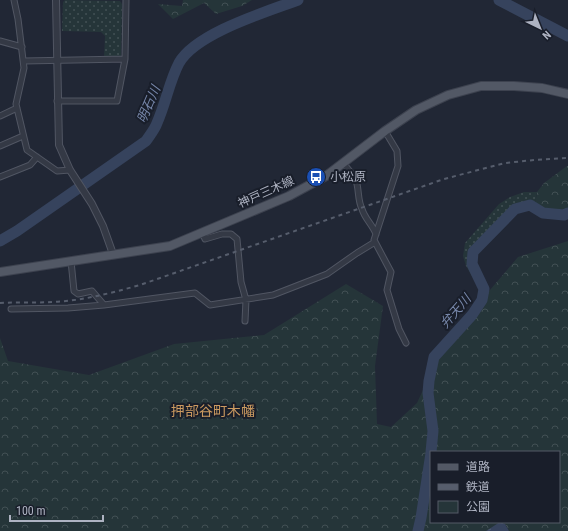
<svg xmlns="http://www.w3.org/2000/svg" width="568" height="531" font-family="'Roboto Condensed','Noto Sans JP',sans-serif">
  <defs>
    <pattern id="green-dots" width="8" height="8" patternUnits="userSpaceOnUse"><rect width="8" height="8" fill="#253539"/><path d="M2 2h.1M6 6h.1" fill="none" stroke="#425054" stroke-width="1.8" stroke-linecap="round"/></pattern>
    <pattern id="forest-crowns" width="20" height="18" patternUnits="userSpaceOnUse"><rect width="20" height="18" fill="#253539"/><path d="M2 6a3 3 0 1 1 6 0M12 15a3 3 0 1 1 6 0" fill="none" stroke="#425054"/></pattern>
    <pattern id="water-ripples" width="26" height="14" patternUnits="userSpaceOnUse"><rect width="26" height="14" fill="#36435d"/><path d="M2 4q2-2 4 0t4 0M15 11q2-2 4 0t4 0" fill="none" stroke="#515c73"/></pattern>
  </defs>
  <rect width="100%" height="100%" fill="#212735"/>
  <path fill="url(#green-dots)" d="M 65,0 L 120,1 L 122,4 L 121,57 L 104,57 L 105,36 L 101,32 L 62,31 L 63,2 Z
    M 524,192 L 537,192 L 535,205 C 533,204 529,202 526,202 C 511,204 474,241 471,255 C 468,264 475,273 479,281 L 476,283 L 466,266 L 463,256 L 465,243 L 499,204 L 510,197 Z"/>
  <path fill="url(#forest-crowns)" fill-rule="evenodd" d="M 183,0 L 252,0 L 242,6 L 216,14 L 204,3 L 173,19 L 158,4 L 182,6 Z
    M 567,166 L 568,166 L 568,208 L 564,212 L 546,211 L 535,205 L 537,192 L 544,183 Z
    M 568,241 L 568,531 L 509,531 L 505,524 L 486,531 L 0,531 L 0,338 L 8,361 L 89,375 L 174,344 L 264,335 L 346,284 L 383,306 L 375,366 L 377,424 L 391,427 L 417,403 L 444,344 L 518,257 ZM 431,452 L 559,452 L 559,522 L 431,522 Z"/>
  <path fill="url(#water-ripples)" d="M 500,522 L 505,524 L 509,531 L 486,531 Z"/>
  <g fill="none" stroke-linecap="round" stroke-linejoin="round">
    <path stroke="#36435d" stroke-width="11" d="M 499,0 L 568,36
      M 0,241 L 17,231 L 146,141 C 150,135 155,129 157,123 C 166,103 169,82 179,63 C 196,33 266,12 298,0
      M 431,452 L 433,431 L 428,393 L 429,381 L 434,357 L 472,315 L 482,300 L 484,289 L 472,264 L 473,252 L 515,209 L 530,205 L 543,213 L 564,215 L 568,213
      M 418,531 L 421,518 L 431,453"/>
    <defs>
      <path id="minor" d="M 14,0 L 18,19 L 24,68 L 16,104 L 27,150 L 57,171 L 70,170
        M 0,41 L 22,47
        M 24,61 L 125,59 L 126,0
        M 57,101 L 117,101 L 125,59
        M 0,116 L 17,108
        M 385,131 L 397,151 L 398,166 L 374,240 L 391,272 L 387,290 L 399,329 L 406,343
        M 0,146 L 23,136
        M 343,163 C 348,169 355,176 357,184 C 359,193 358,201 362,209 C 365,219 372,224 376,234
        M 0,177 L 30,165 L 37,157
        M 202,232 L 205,239 L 222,234 L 231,234 L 237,239 L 241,282 L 246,300 L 245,321
        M 71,261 L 74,291 L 78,294 L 92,291 L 104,305 L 195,293 L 210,305 L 273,295 L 327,274 L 357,253 L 375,242
        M 11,309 L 68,308 L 104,305"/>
      <path id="tertiary" d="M 56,0 L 59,145 L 70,170 L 92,204 L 103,226 L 113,254"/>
      <path id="primary" d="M 0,272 L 170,246 L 289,196 L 326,176 L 385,131 L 416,110 L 448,95 L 481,86 L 514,86 L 542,88 L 568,94"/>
    </defs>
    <use href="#minor" stroke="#515663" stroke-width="7"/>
    <use href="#tertiary" stroke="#515663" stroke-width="8"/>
    <use href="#primary" stroke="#3d424f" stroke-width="10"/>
    <use href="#minor" stroke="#343945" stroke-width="5"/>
    <use href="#tertiary" stroke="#343945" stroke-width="6"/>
    <use href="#primary" stroke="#525865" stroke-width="8"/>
    <path stroke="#565d6c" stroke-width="2" stroke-dasharray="4 4" stroke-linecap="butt" d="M 0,303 C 17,302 35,303 52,302 C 82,301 111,293 140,285 L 444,179 L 505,163 L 534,160 L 568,158"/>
  </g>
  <defs>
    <symbol id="bus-disc" viewBox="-11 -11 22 22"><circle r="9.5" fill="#1a4fb4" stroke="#191e2a"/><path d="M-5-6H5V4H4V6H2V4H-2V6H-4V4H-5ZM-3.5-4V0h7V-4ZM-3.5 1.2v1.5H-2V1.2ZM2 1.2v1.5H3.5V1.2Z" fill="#fff"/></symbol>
  </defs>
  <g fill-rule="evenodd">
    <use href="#bus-disc" x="305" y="166" width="22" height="22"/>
  </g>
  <g text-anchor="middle" stroke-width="4" stroke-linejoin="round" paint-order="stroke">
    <g font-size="12" fill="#aeb3c2" stroke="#191e2a" text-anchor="start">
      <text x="330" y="181">小松原</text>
    </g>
    <g font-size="12" fill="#aeb3c2" stroke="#191e2a">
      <text transform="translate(266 192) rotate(-24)" y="4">神戸三木線</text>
    </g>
    <g font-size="13" font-style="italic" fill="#7787aa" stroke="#191e2a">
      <text transform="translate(148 104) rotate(-67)" y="5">明石川</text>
      <text transform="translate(455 311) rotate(-49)" y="5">弁天川</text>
    </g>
    <g font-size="14" fill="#cb9a60" stroke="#191e2a">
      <text x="213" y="416">押部谷町木幡</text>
    </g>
  </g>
  <rect x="430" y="451" width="130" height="72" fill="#191e2a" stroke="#555a67"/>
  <rect x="438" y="464" width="20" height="6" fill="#525865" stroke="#555a67"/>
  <text x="466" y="471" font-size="12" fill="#aeb3c2">道路</text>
  <rect x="438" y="484" width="20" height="6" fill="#565d6c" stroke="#555a67"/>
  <text x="466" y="491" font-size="12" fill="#aeb3c2">鉄道</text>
  <rect x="438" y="501" width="20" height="12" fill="#253539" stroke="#555a67"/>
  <text x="466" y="511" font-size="12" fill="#aeb3c2">公園</text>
  <g transform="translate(540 28) rotate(137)" stroke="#191e2a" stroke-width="3" paint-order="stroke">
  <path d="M0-3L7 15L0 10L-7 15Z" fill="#aeb3c2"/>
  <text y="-6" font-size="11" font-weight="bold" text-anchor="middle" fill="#aeb3c2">N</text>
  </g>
  <path d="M10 515v6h93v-6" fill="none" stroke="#aeb3c2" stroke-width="2"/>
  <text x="16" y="515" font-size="12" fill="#aeb3c2" stroke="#191e2a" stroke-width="3" paint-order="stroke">100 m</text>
</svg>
